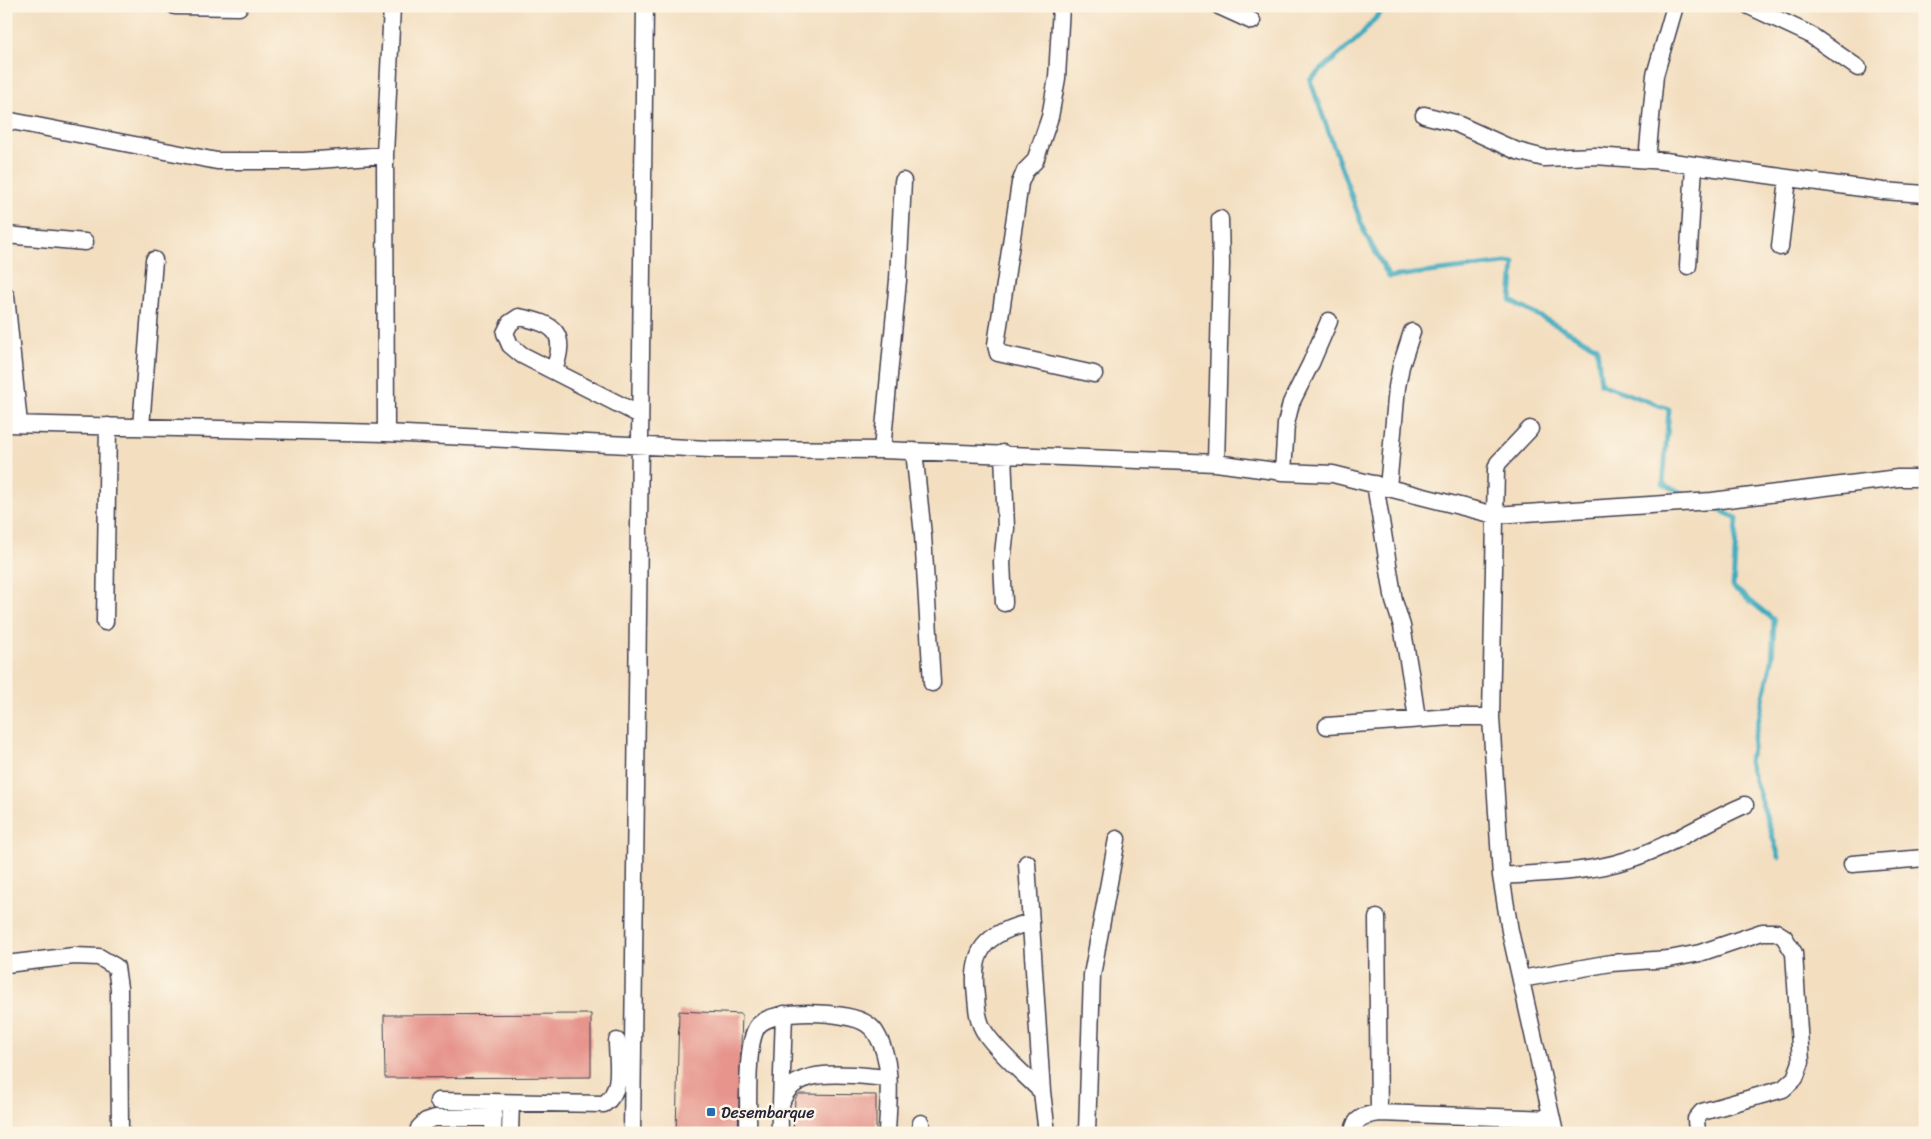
<svg xmlns="http://www.w3.org/2000/svg" width="1931" height="1139" font-family="Sriracha,sans-serif">
  <rect width="100%" height="100%" fill="#fcf5e5"/>
  <filter id="ink" filterUnits="userSpaceOnUse"><feTurbulence type="fractalNoise" baseFrequency=".02" numOctaves="2"/><feDisplacementMap in="SourceGraphic" scale="10" xChannelSelector="R" yChannelSelector="G"/><feConvolveMatrix kernelMatrix="1 2 1 2 8 2 1 2 1" color-interpolation-filters="sRGB"/></filter>
  <filter id="wash" filterUnits="userSpaceOnUse"><feTurbulence type="fractalNoise" baseFrequency=".0096" numOctaves="4" result="noise"/><feDisplacementMap in="SourceGraphic" scale="20" xChannelSelector="R" yChannelSelector="G"/><feGaussianBlur stdDeviation="1.12" result="paint"/><feColorMatrix in="noise" values="0 0 0 0 0 0 0 0 0 0 0 0 0 0 0 0 0 1.4 0 .05"/><feComposite in="paint" operator="in"/></filter>
  <g filter="url(#wash)">
    <rect width="100%" height="100%" fill="#f3dec0"/>
    <g fill="none" stroke-linecap="round" stroke-linejoin="round">
      <path stroke="#41abc0" stroke-width="5" d="M 1386,6 L 1360,36 L 1310,80 L 1364,231 L 1389,277 L 1514,262 L 1511,301 L 1597,347 L 1601,384 L 1669,409 L 1663,484 L 1691,497
        M 1710,506 L 1737,518 L 1733,587 L 1774,620 L 1772,661 L 1749,762 L 1779,857"/>
    </g>
    <g id="blocks">
      <path fill="#e6948c" d="M 679,1011 L 742,1014 L 738,1133 L 676,1133 Z
        M 591,1014 L 591,1077 L 385,1078 L 384,1015 Z
        M 799,1094 L 876,1095 L 876,1133 L 793,1133 L 795,1099 Z"/>
    </g>
  </g>
  <g filter="url(#ink)">
    <use href="#blocks" fill-opacity="0" stroke="#413e4f" stroke-width="1"/>
    <g fill="none" stroke-linecap="round" stroke-linejoin="round">
      <defs>
        <path id="minor" d="M 175,6 L 239,7
          M 1061,6 L 1057,78 L 1050,117 L 1035,161 L 1025,171 L 1020,183 L 996,345 L 998,353 L 1094,374
          M 1219,6 L 1252,21
          M 1749,6 L 1809,34 L 1858,68
          M 1424,115 L 1455,123 L 1517,151 L 1544,158 L 1595,156 L 1665,161 L 1883,191 L 1925,194
          M 6,120 L 217,161 L 304,161 L 385,155
          M 1647,160 L 1655,75 L 1675,6
          M 6,235 L 85,242
          M 1780,247 L 1788,179
          M 1688,266 L 1694,166
          M 6,296 L 19,424
          M 554,370 C 567,333 556,324 519,317 L 510,323 L 505,333 L 510,345 L 522,355 L 640,415
          M 6,424 L 386,433 L 709,449 L 882,450 L 1216,463 L 1283,472 L 1333,474 L 1495,515 L 1712,501 L 1898,478 L 1925,478
          M 141,427 L 154,260
          M 1530,429 L 1498,463 L 1496,469 L 1491,717 L 1501,876 L 1510,931 L 1555,1133
          M 386,433 L 385,155 L 392,6
          M 882,450 L 898,280 L 903,181
          M 914,451 L 923,535 L 932,683
          M 1003,453 L 1006,528 L 1002,562 L 1004,603
          M 1216,463 L 1221,264 L 1220,219
          M 1283,472 L 1286,424 L 1291,403 L 1311,363 L 1329,321
          M 1375,484 L 1394,601 L 1402,626 L 1411,678 L 1417,719
          M 1388,488 L 1397,387 L 1401,366 L 1412,332
          M 105,622 L 108,426
          M 1327,726 L 1451,717 L 1491,717
          M 1027,863 L 1042,1092 L 1047,1133
          M 1852,864 L 1925,858
          M 1501,876 C 1542,873 1587,873 1627,860 C 1667,848 1705,822 1745,805
          M 1377,918 L 1379,1113
          M 1031,922 C 985,934 970,949 976,997 C 977,1010 978,1023 986,1034 C 1000,1054 1024,1074 1042,1092
          M 6,964 L 74,956 L 99,957 L 116,967 L 119,988 L 120,1133
          M 1521,979 L 1611,963 L 1669,959 L 1700,953 L 1762,932 L 1776,932 L 1784,937 L 1794,953 L 1801,1062 L 1795,1078 L 1783,1089 L 1702,1112 L 1696,1119 L 1697,1133
          M 438,1101 L 604,1104 C 624,1090 617,1063 617,1041
          M 781,1104 L 784,1014
          M 418,1133 L 419,1128 L 426,1121 L 435,1118 L 493,1118
          M 493,1133 L 494,1107
          M 510,1133 L 511,1103
          M 632,1133 L 645,6
          M 748,1133 C 749,1108 745,1047 757,1027 C 771,1007 849,1011 867,1024 C 870,1026 875,1031 877,1035 C 894,1063 888,1102 887,1133
          M 780,1133 C 780,1124 779,1114 781,1105 C 790,1062 858,1076 888,1078
          M 921,1133 L 921,1123
          M 1087,1133 L 1092,975 L 1117,839
          M 1353,1133 C 1354,1117 1366,1115 1379,1113 L 1551,1119"/>
      </defs>
      <use href="#minor" stroke="#413e4f" stroke-width="19"/>
      <use href="#minor" stroke="#fff" stroke-width="16"/>
    </g>
  </g>
  <rect fill="#1f6fb2" stroke="#fcf5e5" stroke-width="2" x="706" y="1107" width="10" height="10" rx="2.5"/>
  <g text-anchor="middle" stroke-width="5" stroke-linejoin="round" paint-order="stroke">
    <g font-size="16" fill="#22223b" stroke="#fcf5e5" text-anchor="start">
      <text x="721" y="1118">Desembarque</text>
    </g>
  </g>
  <rect width="1931" height="1139" fill="none" stroke="#fcf5e5" stroke-width="25"/>
</svg>
